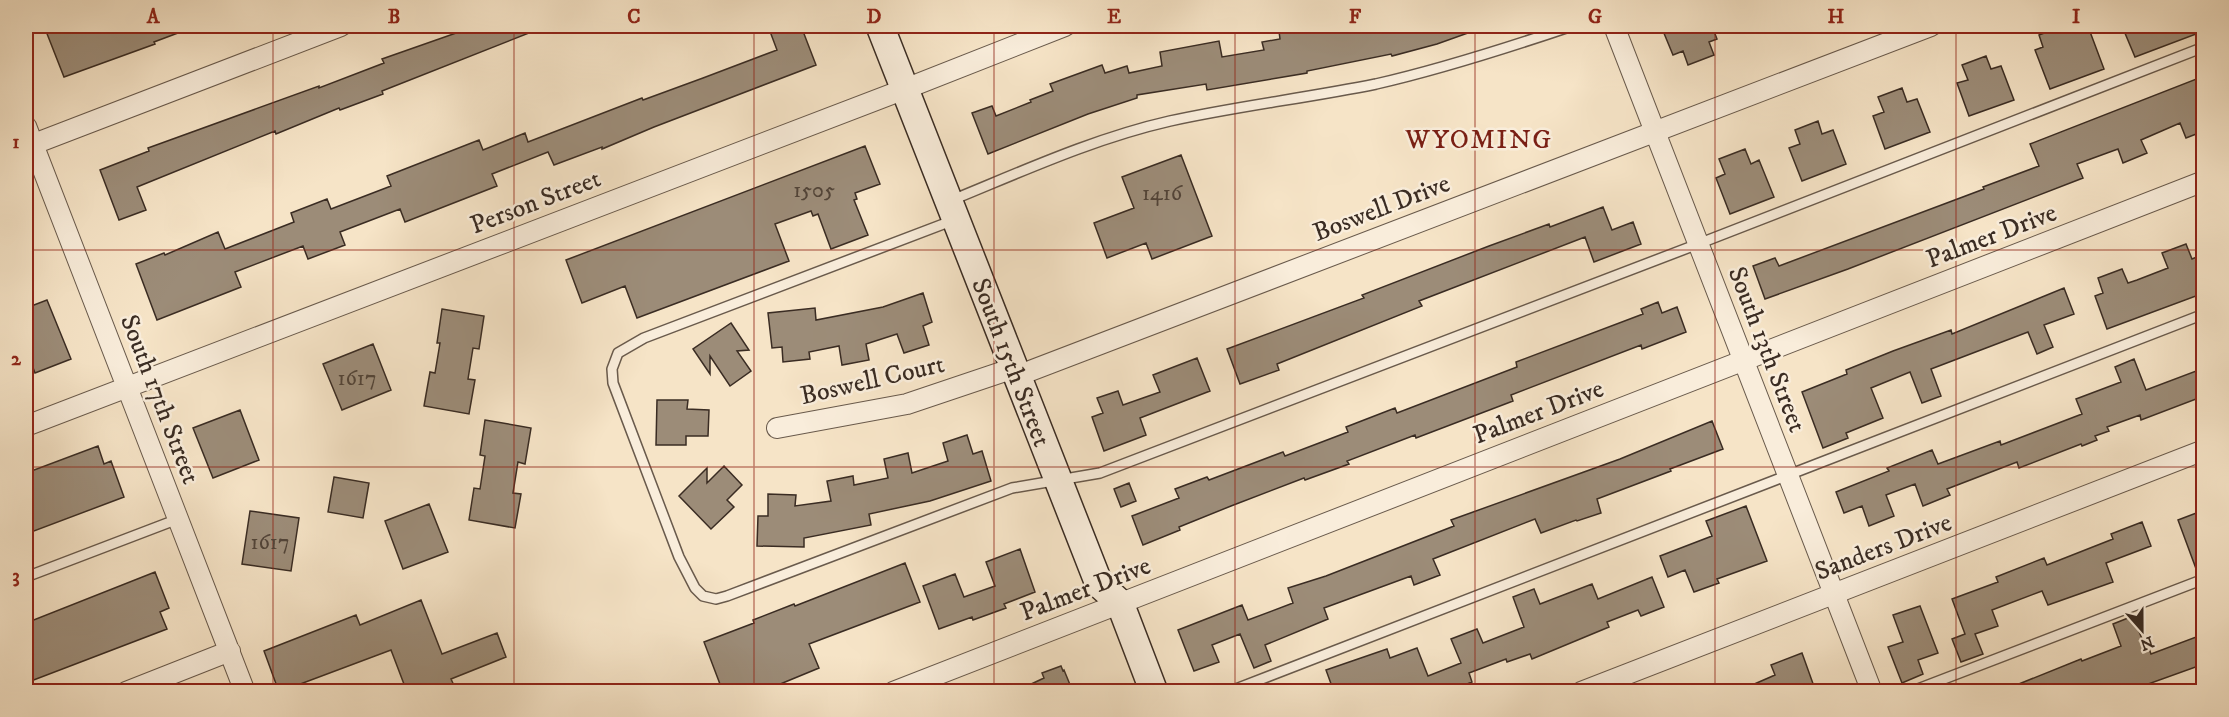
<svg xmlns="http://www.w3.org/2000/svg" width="2229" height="717" font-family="'IM FELL DW Pica',serif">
  <rect width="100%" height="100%" fill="#f6e4c7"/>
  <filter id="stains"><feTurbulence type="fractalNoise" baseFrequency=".00333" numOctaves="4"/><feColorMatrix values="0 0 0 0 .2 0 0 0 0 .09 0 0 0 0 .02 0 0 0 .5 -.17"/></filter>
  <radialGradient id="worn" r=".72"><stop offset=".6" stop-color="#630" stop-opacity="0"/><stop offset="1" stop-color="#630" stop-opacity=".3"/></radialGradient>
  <path fill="#9c8c78" stroke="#3a2c23" stroke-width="1.5" d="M 44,26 L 194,26 L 194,27 L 154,42 L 155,44 L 64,77 Z
    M 476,26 L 544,27 L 382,91 L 383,94 L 340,110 L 339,108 L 276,134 L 275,131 L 137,187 L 146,210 L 119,220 L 100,170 L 149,151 L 148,148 L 319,86 L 319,88 L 384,63 L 382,59 Z
    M 768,26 L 801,26 L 816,65 L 654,127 L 602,149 L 602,147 L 554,165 L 548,152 L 492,174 L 497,186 L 405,222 L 400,209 L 340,232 L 345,245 L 308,259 L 303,246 L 235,272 L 241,287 L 157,320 L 136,264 L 164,253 L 165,255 L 218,232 L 225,249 L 294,222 L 291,213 L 327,199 L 331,209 L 391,186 L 387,176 L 479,140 L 483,150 L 525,133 L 528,142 L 642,98 L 643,100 L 703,78 L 777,50 Z
    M 1309,26 L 1340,26 L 1340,30 L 1364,26 L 1365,33 L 1392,26 L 1482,26 L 1482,28 L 1437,44 L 1392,56 L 1391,54 L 1307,71 L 1307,73 L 1207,90 L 1206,84 L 1137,95 L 1137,98 L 1088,114 L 988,154 L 972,113 L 992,106 L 996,116 L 1031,102 L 1030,100 L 1053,91 L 1050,84 L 1102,65 L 1105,73 L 1127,66 L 1129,73 L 1162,66 L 1160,52 L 1219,41 L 1222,57 L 1264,50 L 1262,42 L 1280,39 L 1279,31 Z
    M 1661,26 L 1712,26 L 1717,39 L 1709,42 L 1714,55 L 1688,65 L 1683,51 L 1673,55 Z
    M 2063,26 L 2080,26 L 2082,32 L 2089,29 L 2104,69 L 2050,89 L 2035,50 L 2043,47 L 2039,35 Z
    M 2122,26 L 2204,26 L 2204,31 L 2135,57 Z
    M 1986,56 L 1991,69 L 2001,66 L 2014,100 L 1969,116 L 1957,83 L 1968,80 L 1962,65 Z
    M 2204,76 L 2204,131 L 2186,138 L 2180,123 L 2141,140 L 2147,153 L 2123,163 L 2118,149 L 2107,153 L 2077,164 L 2083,178 L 1848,269 L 1765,299 L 1753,266 L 1775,258 L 1779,266 L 1984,189 L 1983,187 L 2039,166 L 2030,144 Z
    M 1902,88 L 1907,102 L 1917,99 L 1930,132 L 1885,149 L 1873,116 L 1884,112 L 1878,97 Z
    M 1818,121 L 1822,134 L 1833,130 L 1846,164 L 1802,181 L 1789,148 L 1800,144 L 1795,130 Z
    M 865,146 L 880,184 L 855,193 L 857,199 L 854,200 L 868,235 L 831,249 L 818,214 L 813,216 L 811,211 L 775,224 L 789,261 L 637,318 L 625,286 L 582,303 L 566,260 Z
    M 1745,149 L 1751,164 L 1759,160 L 1774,197 L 1730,214 L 1716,178 L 1725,174 L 1719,159 Z
    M 1181,155 L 1212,236 L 1152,259 L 1146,243 L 1107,258 L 1094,223 L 1134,208 L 1122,177 Z
    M 1603,207 L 1612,230 L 1633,222 L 1641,244 L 1594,262 L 1585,237 L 1419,301 L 1422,306 L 1277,364 L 1279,370 L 1240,384 L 1227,349 L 1364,298 L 1362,295 L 1489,246 L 1549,224 L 1550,227 Z
    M 2186,244 L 2192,259 L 2204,254 L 2204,293 L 2107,329 L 2095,296 L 2103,293 L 2098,278 L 2122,269 L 2128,283 L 2137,280 L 2168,268 L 2162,253 Z
    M 2064,288 L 2074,314 L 2044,325 L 2053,347 L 2037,354 L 2028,332 L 1931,369 L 1941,396 L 1922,403 L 1910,372 L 1871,388 L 1883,418 L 1846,433 L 1848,438 L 1823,448 L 1802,392 L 1847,374 L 1846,370 L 1893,351 L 1951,330 L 1952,334 Z
    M 923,293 L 932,322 L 923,326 L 929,345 L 904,353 L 897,334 L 866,344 L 869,360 L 842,365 L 839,346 L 809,352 L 810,359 L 783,362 L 782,347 L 772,348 L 768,313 L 815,308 L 816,320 L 883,307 Z
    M 47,300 L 71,359 L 35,373 L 26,349 L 26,308 Z
    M 1658,302 L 1662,313 L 1677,307 L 1686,332 L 1642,349 L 1641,345 L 1511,395 L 1513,401 L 1416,438 L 1415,435 L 1347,461 L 1349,464 L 1305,480 L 1304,478 L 1231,506 L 1179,527 L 1180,530 L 1143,545 L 1132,516 L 1179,498 L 1175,489 L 1207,477 L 1209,480 L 1283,452 L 1285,456 L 1348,432 L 1346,427 L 1395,408 L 1397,413 L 1517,367 L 1516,362 L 1643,314 L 1641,309 Z
    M 442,309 L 484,316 L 479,349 L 473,348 L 468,379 L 475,380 L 469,414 L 424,406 L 430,372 L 435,373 L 440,343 L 437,343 Z
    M 731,323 L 749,350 L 737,351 L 751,371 L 730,386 L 710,356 L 710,374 L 693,349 Z
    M 373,344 L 391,390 L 342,410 L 323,364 Z
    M 1197,358 L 1210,391 L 1140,418 L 1146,435 L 1104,451 L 1092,417 L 1103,413 L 1097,398 L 1118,391 L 1123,405 L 1160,392 L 1153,375 Z
    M 2134,359 L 2146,390 L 2204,368 L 2204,396 L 2141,420 L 2140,415 L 2107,427 L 2109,431 L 2095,436 L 2097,440 L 2082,446 L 2081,444 L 2019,468 L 2017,462 L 1947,489 L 1950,495 L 1923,506 L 1915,484 L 1886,495 L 1894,516 L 1869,526 L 1862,506 L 1844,513 L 1836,492 L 1889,471 L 1887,468 L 1932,450 L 1938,464 L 2000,441 L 2001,445 L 2082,414 L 2076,399 L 2121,382 L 2115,367 Z
    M 657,400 L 688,400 L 687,409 L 709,410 L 708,436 L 686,436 L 686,445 L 656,445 Z
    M 240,410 L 259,460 L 213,478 L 193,428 Z
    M 485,420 L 531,428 L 525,464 L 518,462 L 513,493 L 521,494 L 515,528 L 469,520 L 474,488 L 480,489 L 485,456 L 480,455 Z
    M 1712,421 L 1723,449 L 1670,469 L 1671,471 L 1597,499 L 1601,513 L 1577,521 L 1576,520 L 1541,533 L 1535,519 L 1433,559 L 1440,575 L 1414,585 L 1411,576 L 1324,608 L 1328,619 L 1265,645 L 1271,661 L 1254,668 L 1240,634 L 1212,645 L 1219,662 L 1194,671 L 1178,630 L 1242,605 L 1248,620 L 1293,603 L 1288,588 L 1326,576 L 1454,526 L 1451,520 L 1620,459 Z
    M 967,435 L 973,454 L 982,451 L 991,481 L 930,501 L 869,514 L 871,525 L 804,538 L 804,547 L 757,546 L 758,516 L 768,516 L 768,494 L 796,495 L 795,506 L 831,501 L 827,481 L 853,476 L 854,485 L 888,478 L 884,459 L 908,453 L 912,473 L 948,461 L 943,443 Z
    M 98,446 L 104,464 L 111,461 L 124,497 L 26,534 L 26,473 Z
    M 724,466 L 742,485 L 727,500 L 734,507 L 711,529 L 679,496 L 707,468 L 707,483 Z
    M 334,477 L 369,483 L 363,518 L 328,512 Z
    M 1129,483 L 1136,501 L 1121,507 L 1114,489 Z
    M 429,504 L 448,552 L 403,569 L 385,521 Z
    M 1746,506 L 1767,561 L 1717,579 L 1719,583 L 1694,592 L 1685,570 L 1668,577 L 1660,556 L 1712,536 L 1706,521 Z
    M 2204,510 L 2204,572 L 2198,574 L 2178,520 Z
    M 250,511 L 299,518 L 291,571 L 242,564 Z
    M 2142,522 L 2151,546 L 2106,563 L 2113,582 L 2048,605 L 2042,591 L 1992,610 L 1998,626 L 1975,634 L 1983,654 L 1961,662 L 1952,639 L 1965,634 L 1952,599 L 1998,582 L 1996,577 L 2044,558 L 2047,565 L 2113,539 L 2111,534 Z
    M 1020,549 L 1035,592 L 1004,604 L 1006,608 L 973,620 L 972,617 L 939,629 L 923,586 L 955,574 L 964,597 L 995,586 L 986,562 Z
    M 905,563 L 920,602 L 809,644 L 819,668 L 773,687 L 774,692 L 723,692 L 704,642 L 754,623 L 753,620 L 794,604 L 795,606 Z
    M 155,572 L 169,608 L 160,612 L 167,629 L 31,681 L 26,666 L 26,623 Z
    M 1652,577 L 1664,607 L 1641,616 L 1638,610 L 1607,622 L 1609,627 L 1532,659 L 1530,654 L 1507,662 L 1506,659 L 1469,673 L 1472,682 L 1447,692 L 1334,692 L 1326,670 L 1387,649 L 1390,658 L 1417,648 L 1428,676 L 1461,663 L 1451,639 L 1477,629 L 1483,643 L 1524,627 L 1513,597 L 1534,589 L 1540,604 L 1592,584 L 1598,599 Z
    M 421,600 L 442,654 L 497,633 L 506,657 L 451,679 L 457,692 L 407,692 L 391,650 L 279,692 L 264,651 L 356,615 L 360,625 Z
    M 1920,606 L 1938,653 L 1918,660 L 1923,674 L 1902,683 L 1888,647 L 1903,642 L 1893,615 Z
    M 2133,616 L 2144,644 L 2147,643 L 2151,654 L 2204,634 L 2204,664 L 2126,692 L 1999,692 L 2081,659 L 2082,661 L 2121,646 L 2113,624 Z
    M 1802,653 L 1816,692 L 1736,692 L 1775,675 L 1771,665 Z
    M 1061,666 L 1063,671 L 1064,670 L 1073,692 L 1014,692 L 1044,678 L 1042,673 Z"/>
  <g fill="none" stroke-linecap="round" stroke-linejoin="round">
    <defs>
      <path id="service" d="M 952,200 C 1023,171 1095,138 1170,121 C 1238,106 1307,98 1376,84 C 1442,69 1507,48 1572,26
        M 954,220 L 644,338 L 618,353 L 612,369 L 613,383 L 679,557 L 695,588 L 703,596 L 716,599 L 727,596 L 1012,488 L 1100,473 L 1698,244 L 2204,47
        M 26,577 L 178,519
        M 1228,692 L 2204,314
        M 1910,692 L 2204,579"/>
      <path id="minor" d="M 1614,26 L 1872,692
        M 26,126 L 245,692
        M 26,147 L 341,26
        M 1017,376 L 1931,26
        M 26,426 L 905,89 L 1065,26
        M 777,428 L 907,404 L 1014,368
        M 126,692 L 230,651
        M 893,692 L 2204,181
        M 1581,692 L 2204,450"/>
      <path id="secondary" d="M 880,26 L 1099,584 L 1120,603 L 1154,692"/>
    </defs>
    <use href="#service" stroke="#695a4c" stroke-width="12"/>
    <use href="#minor" stroke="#695a4c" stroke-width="22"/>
    <use href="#secondary" stroke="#3a2c23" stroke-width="30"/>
    <use href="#service" stroke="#f9eddb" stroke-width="9"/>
    <use href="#minor" stroke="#f9eddb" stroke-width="20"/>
    <use href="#secondary" stroke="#f9eddb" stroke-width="27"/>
  </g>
  <path fill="none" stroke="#8f2418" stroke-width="1.5" stroke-opacity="0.55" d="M 273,26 L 273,692M 514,26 L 514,692M 754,26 L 754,692M 994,26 L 994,692M 1235,26 L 1235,692M 1475,26 L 1475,692M 1715,26 L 1715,692M 1956,26 L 1956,692M 26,250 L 2204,250M 26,467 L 2204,467"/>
  <g text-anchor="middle" stroke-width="5" stroke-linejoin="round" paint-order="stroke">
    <g font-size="22" fill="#524438">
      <text x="814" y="197">1505</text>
      <text x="1162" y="200">1416</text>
      <text x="357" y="385">1617</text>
      <text x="270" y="549">1617</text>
    </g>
    <g font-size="26" fill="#3a2c23" stroke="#f9eddb">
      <text transform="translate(535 201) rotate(-21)" y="9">Person Street</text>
      <text transform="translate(1381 207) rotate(-21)" y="9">Boswell Drive</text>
      <text transform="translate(1991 235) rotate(-21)" y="9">Palmer Drive</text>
      <text transform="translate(1768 349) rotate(69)" y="9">South 13th Street</text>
      <text transform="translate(1012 362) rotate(69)" y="9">South 15th Street</text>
      <text transform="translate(872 379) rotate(-13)" y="9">Boswell Court</text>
      <text transform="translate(161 399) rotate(69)" y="9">South 17th Street</text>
      <text transform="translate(1538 411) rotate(-21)" y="9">Palmer Drive</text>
      <text transform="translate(1883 546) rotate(-21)" y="9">Sanders Drive</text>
      <text transform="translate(1085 588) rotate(-21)" y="9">Palmer Drive</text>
    </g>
    <g font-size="27" letter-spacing="1.5" fill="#7a1f14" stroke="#f9eddb">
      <text x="1479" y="148">WYOMING</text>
    </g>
  </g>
  <rect width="2229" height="717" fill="none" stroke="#f6e4c7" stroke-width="66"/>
  <g transform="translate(2142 630) rotate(159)" stroke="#f9eddb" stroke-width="4.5" paint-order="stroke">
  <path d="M0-4.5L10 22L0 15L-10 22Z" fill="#3a2c23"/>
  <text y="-9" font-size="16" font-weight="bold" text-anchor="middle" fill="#3a2c23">N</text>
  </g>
  <rect x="33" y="33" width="2163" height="651" fill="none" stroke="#8f2418" stroke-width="2"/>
  <g font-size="20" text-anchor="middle" font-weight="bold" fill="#8f2418">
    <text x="153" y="23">A</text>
    <text x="394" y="23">B</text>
    <text x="634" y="23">C</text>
    <text x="874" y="23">D</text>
    <text x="1114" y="23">E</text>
    <text x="1355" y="23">F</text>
    <text x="1595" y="23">G</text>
    <text x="1836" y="23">H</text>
    <text x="2076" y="23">I</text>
    <text x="16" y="148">1</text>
    <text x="16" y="365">2</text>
    <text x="16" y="582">3</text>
  </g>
  <rect width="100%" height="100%" filter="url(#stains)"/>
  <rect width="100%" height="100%" fill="url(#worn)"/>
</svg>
